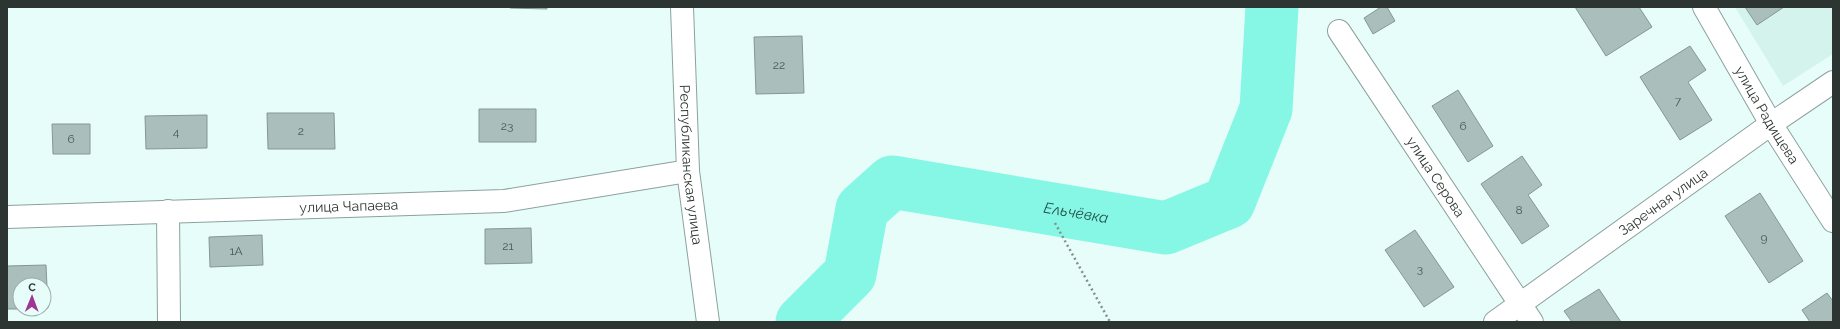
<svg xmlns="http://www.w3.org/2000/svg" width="1840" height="329" font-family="Raleway,sans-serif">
  <rect width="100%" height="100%" fill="#e7fdf9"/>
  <path fill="#d3f3ec" d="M 1735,7 L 1833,7 L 1833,54 L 1783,86 Z"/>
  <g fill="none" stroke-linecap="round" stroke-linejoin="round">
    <path stroke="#85f7e4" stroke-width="53" id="s1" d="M 802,322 L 850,274 L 862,209 L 892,182 L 1166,228 L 1229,202 L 1266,109 L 1272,7"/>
  </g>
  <path fill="#aabfbb" stroke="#839894" d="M 510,7 L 547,7 L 547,9 L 510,8 Z
    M 1381,7 L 1387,7 L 1395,21 L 1373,34 L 1364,18 Z
    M 1575,7 L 1639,7 L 1652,27 L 1606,56 Z
    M 1745,7 L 1784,7 L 1757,25 Z
    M 802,36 L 804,93 L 756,94 L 754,37 Z
    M 1690,46 L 1706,70 L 1688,82 L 1712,120 L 1680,140 L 1640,77 Z
    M 1458,90 L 1493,146 L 1468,162 L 1432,106 Z
    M 479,109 L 536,109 L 536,142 L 479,142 Z
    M 267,113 L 334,113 L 335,149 L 268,149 Z
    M 207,115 L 207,148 L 146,149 L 145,116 Z
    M 52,124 L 90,124 L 90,154 L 53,154 Z
    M 1522,156 L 1542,185 L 1528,195 L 1549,226 L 1522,244 L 1481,184 Z
    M 1760,193 L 1803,261 L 1769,283 L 1725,216 Z
    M 531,228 L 532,263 L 485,264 L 485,229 Z
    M 1415,230 L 1454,287 L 1424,307 L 1385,250 Z
    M 262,235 L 263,265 L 210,267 L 209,237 Z
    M 46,265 L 48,308 L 44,308 L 44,285 L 20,285 L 20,309 L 7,309 L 7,266 Z
    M 1599,289 L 1621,322 L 1572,322 L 1564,311 Z
    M 1827,293 L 1833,301 L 1833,322 L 1810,322 L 1802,310 Z"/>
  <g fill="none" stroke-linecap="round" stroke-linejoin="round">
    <defs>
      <g id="minor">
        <path id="s2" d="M 682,7 L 688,171 L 708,322"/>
        <path id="s3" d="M 1704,7 L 1771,124 L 1833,221"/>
        <path id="s4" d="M 1339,31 L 1532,322"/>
        <path d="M 168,211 L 169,322"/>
        <path id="s5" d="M 7,217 L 504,201 L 688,171"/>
        <path id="s6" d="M 1495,322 L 1771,124 L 1833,82"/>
      </g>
    </defs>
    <use href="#minor" stroke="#8ca19d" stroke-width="24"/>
    <path stroke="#83918e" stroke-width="2.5" stroke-dasharray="2 3" stroke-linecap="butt" d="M 1055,223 L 1110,322"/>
    <use href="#minor" stroke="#fff" stroke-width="22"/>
  </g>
  <g text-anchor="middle" stroke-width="3.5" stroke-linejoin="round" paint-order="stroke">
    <g font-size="12" fill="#4c5855">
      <text x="779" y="69">22</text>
      <text x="1678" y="105">7</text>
      <text x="507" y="130">23</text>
      <text x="1463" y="130">6</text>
      <text x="301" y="135">2</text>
      <text x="176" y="136">4</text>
      <text x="71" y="143">6</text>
      <text x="1519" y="214">8</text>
      <text x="1764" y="242">9</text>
      <text x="508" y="250">21</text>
      <text x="236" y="255">1А</text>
      <text x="1420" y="273">3</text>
    </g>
    <g font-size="14" fill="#2d3533" stroke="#e7fdf9">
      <text dy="5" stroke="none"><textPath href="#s3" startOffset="125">улица Радищева</textPath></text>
      <text dy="5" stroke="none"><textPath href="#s2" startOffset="158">Республиканская улица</textPath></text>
      <text dy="5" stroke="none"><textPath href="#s4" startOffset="175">улица Серова</textPath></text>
      <text dy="5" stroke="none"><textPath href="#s6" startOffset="207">Заречная улица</textPath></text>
      <text dy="5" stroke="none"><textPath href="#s5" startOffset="342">улица Чапаева</textPath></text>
    </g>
    <g font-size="15" font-style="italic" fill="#21534c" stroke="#e7fdf9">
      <text dy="5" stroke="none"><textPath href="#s1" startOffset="361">Ельчёвка</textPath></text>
    </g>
  </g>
  <rect width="1840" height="329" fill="none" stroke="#2d3533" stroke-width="16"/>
  <g transform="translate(32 297) rotate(1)"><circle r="19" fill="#e7fdf9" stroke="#9dadaa"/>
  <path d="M0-3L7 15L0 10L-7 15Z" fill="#a03595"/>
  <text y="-6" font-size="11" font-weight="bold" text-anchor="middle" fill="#2d3533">С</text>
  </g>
</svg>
